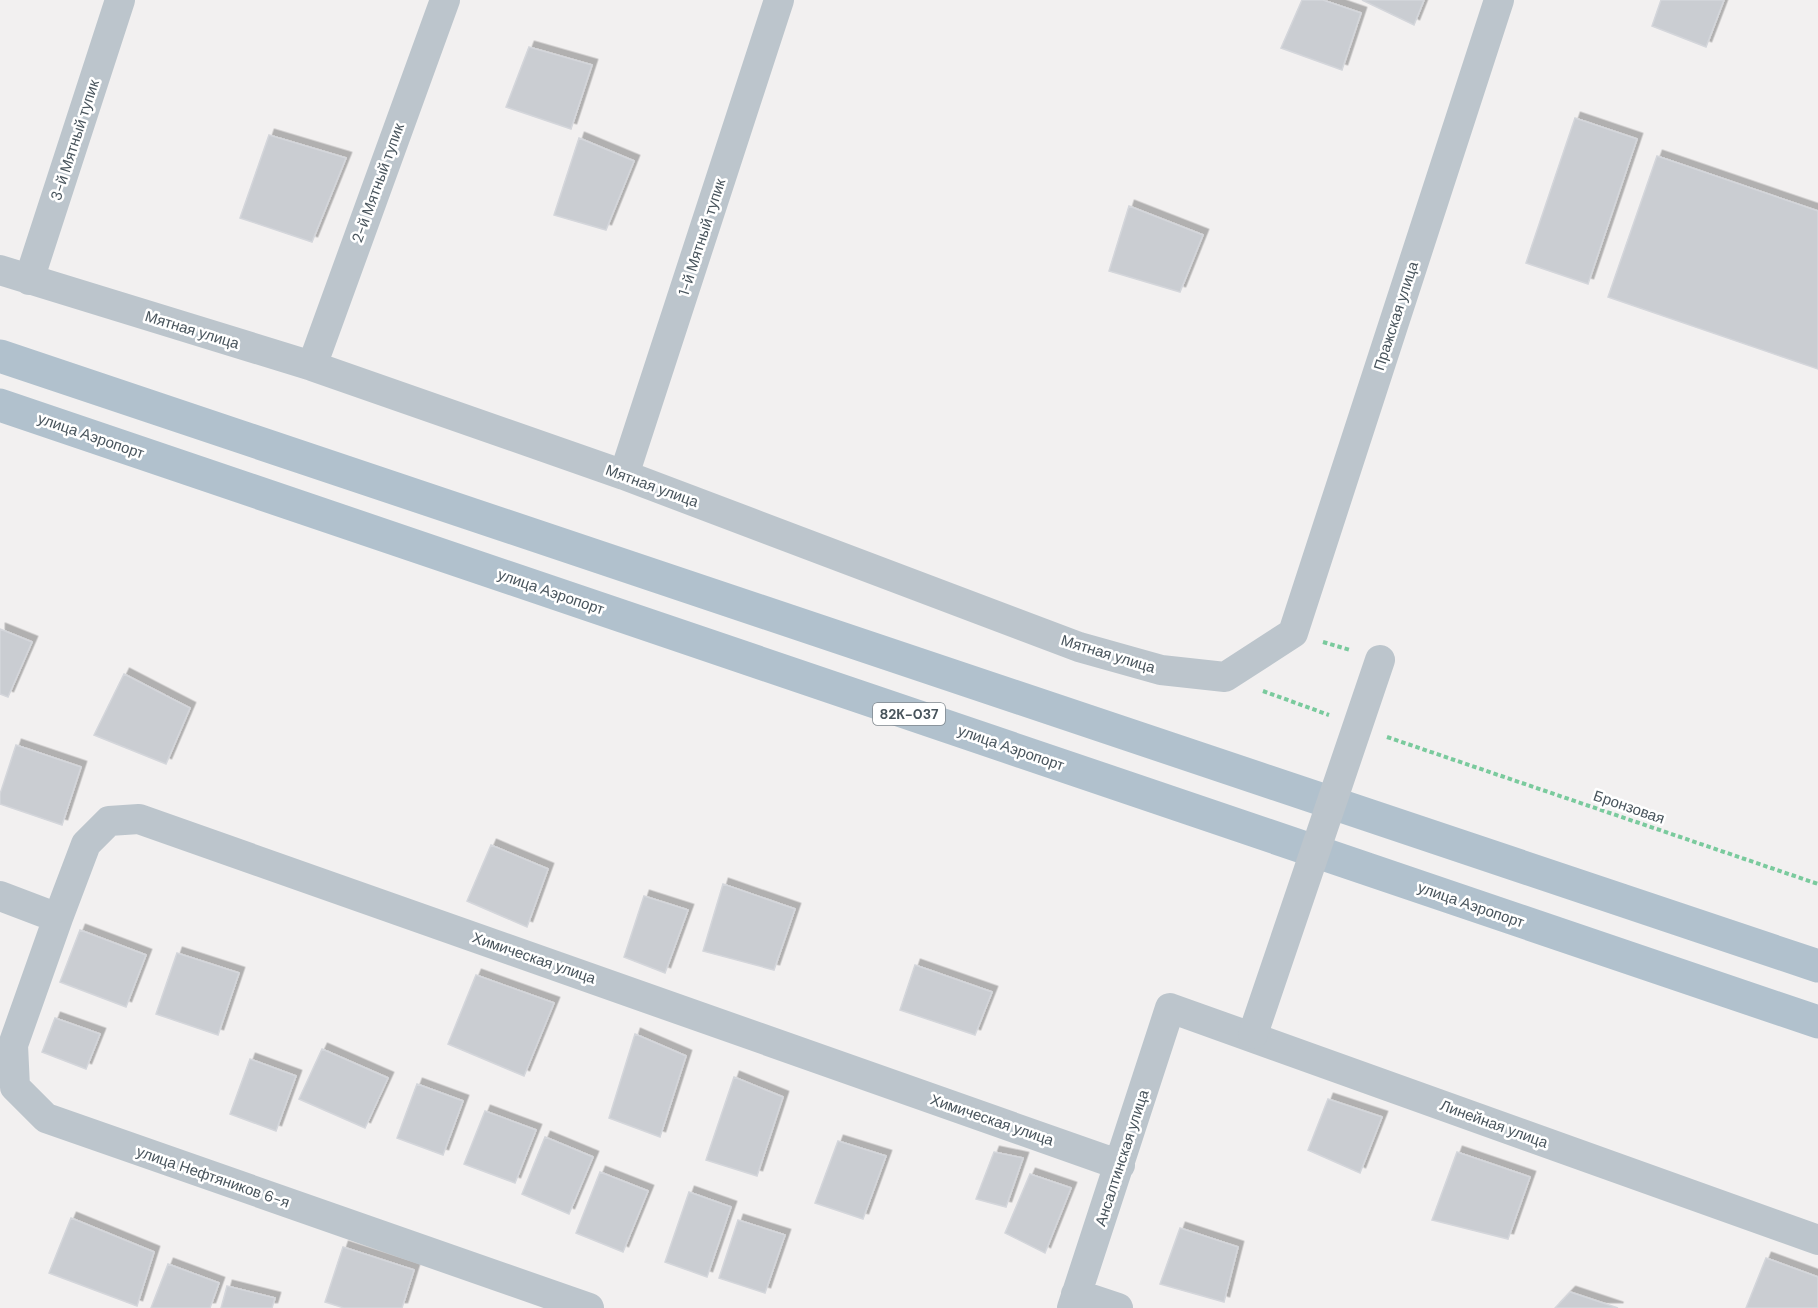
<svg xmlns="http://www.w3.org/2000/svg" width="1818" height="1308" font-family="'DM Sans',sans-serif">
  <defs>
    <filter id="shadow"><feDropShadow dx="5.5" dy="-5.5" stdDeviation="0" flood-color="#0004"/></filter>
  </defs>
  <rect width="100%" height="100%" fill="#f2f0f0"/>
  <path fill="#cacdd2" stroke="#d4d6db" stroke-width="1.5" filter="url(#shadow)" d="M 1302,0 L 1323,0 L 1361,13 L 1342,70 L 1281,48 Z
    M 1362,0 L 1424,0 L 1414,25 Z
    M 1661,0 L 1724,0 L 1706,47 L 1652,26 Z
    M 529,47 L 592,65 L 571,129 L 506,107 Z
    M 1575,118 L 1637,139 L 1588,284 L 1526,263 Z
    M 269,135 L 346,158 L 312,242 L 240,218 Z
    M 579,138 L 634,161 L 606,230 L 554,215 Z
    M 1657,156 L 1818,211 L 1818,369 L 1608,297 Z
    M 1129,206 L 1203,235 L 1180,292 L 1109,271 Z
    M 0,629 L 32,642 L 8,697 L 0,694 Z
    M 124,674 L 190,708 L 166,764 L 94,735 Z
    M 16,745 L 81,767 L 62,825 L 0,804 L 0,794 Z
    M 491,845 L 548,869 L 527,927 L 467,901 Z
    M 723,884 L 795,909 L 774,970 L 703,951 Z
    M 644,896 L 688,910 L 665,973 L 624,957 Z
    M 80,930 L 146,955 L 126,1007 L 60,982 Z
    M 177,953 L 239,973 L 218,1035 L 156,1014 Z
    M 915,965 L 992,992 L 975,1035 L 900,1010 Z
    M 476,975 L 554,1003 L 524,1076 L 448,1044 Z
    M 55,1018 L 100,1034 L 86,1069 L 42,1052 Z
    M 635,1034 L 686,1056 L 660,1137 L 609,1118 Z
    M 322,1049 L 388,1078 L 365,1128 L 299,1099 Z
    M 250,1059 L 296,1076 L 276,1131 L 230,1114 Z
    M 734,1077 L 783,1097 L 757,1176 L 706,1160 Z
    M 417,1084 L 463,1101 L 443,1155 L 397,1138 Z
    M 1328,1099 L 1382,1117 L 1360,1173 L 1308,1150 Z
    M 485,1111 L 536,1130 L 515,1183 L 464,1164 Z
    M 545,1137 L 593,1157 L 569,1214 L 522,1194 Z
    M 838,1141 L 886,1156 L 863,1219 L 815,1203 Z
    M 994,1152 L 1023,1158 L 1006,1207 L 976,1199 Z
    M 1457,1152 L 1530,1177 L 1508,1239 L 1432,1220 Z
    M 600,1172 L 648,1191 L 623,1252 L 576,1233 Z
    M 1030,1174 L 1071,1188 L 1045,1253 L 1005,1233 Z
    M 689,1192 L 731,1207 L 707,1277 L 665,1262 Z
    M 71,1218 L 154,1252 L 137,1306 L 49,1273 Z
    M 738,1220 L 785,1235 L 765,1293 L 719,1278 Z
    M 1180,1228 L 1238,1247 L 1224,1302 L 1160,1284 Z
    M 343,1247 L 414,1270 L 402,1308 L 344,1308 L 325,1302 Z
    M 1766,1258 L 1818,1277 L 1818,1308 L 1746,1308 Z
    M 168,1264 L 219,1283 L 210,1308 L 151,1308 Z
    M 227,1286 L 275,1298 L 272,1308 L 221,1308 Z
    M 1570,1292 L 1618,1308 L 1555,1308 Z"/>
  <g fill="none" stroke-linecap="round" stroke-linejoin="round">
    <path stroke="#7aca9d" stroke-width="4" stroke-dasharray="4.5 3" stroke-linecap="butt" d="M 1323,642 L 1350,650
      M 1263,691 L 1329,715
      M 1387,737 L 1818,884"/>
    <path stroke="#bcc5cc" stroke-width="30" d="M 0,270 L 312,366 L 624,475 L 1079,647 L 1161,670 L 1225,677 L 1293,633 L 1499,0
      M 29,280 L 120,0
      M 312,366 L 445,0
      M 624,475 L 779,0
      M 0,896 L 58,918 L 86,844 L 109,821 L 139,819 L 1120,1165
      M 58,918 L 13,1045 L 15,1087 L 46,1118 L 589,1308
      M 1076,1294 L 1118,1308
      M 1072,1308 L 1170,1008 L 1818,1240"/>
    <path stroke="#b1c1cd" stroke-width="33" d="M 0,356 L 1818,966
      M 0,405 L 1818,1022"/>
    <path stroke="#bcc5cc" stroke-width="30" d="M 1253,1034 L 1380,660"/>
  </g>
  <g text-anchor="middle" stroke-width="5" stroke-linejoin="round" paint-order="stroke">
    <rect fill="#fff" stroke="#7f878d" stroke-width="1.5" x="873" y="703" width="72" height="22" rx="4.5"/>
    <g font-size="14" font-weight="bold" fill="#48545c">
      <text x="909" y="719">82К-037</text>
    </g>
    <g font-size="15" fill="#48545c" stroke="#fff">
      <text transform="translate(75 140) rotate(-72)" y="5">3-й Мятный тупик</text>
      <text transform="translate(378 183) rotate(-70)" y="5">2-й Мятный тупик</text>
      <text transform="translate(702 237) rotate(-72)" y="5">1-й Мятный тупик</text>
      <text transform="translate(1396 316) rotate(-72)" y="5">Пражская улица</text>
      <text transform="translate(192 330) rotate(17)" y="5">Мятная улица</text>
      <text transform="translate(91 436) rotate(19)" y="5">улица Аэропорт</text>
      <text transform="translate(652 486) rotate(20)" y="5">Мятная улица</text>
      <text transform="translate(551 592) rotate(19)" y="5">улица Аэропорт</text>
      <text transform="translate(1108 654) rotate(17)" y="5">Мятная улица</text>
      <text transform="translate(1011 748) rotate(19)" y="5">улица Аэропорт</text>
      <text transform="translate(1629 807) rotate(19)" y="5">Бронзовая</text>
      <text transform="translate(1471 905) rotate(19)" y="5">улица Аэропорт</text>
      <text transform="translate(534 958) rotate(19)" y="5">Химическая улица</text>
      <text transform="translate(992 1120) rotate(19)" y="5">Химическая улица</text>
      <text transform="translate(1494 1124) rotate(20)" y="5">Линейная улица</text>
      <text transform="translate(1122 1158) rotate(-72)" y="5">Ансалтинская улица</text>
      <text transform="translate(213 1177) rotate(19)" y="5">улица Нефтяников 6-я</text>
    </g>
  </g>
</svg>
